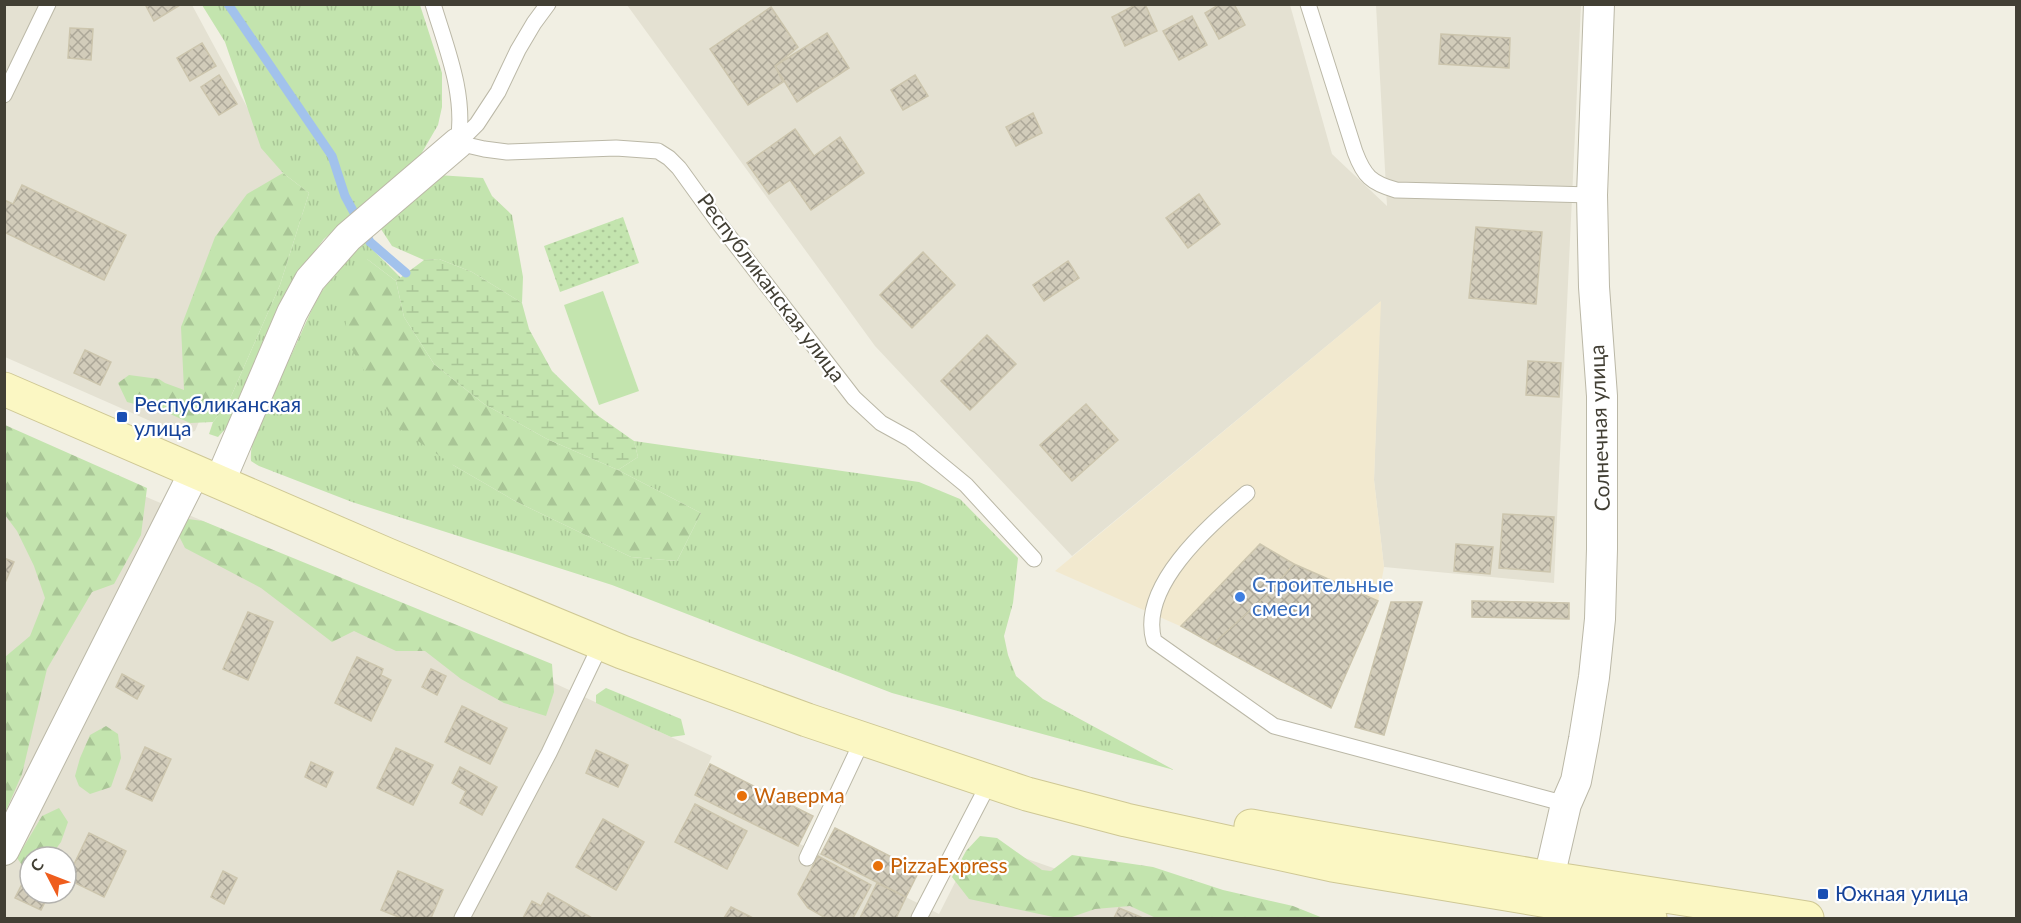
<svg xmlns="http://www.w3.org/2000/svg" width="2021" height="923" font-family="Lato,sans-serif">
  <defs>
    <pattern id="grass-tufts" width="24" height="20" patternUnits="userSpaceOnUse" patternTransform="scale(1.5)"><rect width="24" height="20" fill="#c3e4ae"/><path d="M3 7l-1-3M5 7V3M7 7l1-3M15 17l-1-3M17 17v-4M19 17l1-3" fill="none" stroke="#a9c596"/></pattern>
    <pattern id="forest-firs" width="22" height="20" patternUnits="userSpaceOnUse" patternTransform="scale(1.5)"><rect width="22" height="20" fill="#c3e4ae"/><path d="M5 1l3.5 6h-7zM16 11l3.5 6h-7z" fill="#a9c596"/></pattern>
    <pattern id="wetland-marsh" width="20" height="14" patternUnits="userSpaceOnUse" patternTransform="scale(1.5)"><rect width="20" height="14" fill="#c3e4ae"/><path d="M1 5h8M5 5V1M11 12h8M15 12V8" fill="none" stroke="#a9c596"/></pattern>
    <pattern id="park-dots" width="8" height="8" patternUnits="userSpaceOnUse" patternTransform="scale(1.5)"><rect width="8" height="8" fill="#c3e4ae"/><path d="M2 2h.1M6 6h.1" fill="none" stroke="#a9c596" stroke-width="1.8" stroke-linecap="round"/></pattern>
    <pattern id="building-cross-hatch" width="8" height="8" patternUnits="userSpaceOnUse" patternTransform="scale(1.5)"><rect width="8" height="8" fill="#d2ccba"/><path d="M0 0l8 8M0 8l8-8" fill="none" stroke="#aca798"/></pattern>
  </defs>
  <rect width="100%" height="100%" fill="#f1efe3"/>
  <path fill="#e4e1d2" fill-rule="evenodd" d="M 5,5 L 192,5 L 295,196 L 195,431 L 182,435 L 5,357 Z
    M 627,5 L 1290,5 L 1332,154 L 1387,206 L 1376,5 L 1581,5 L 1554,583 L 1384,567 L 1374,480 L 1380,302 L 1072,556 L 875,346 Z
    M 5,432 L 111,482 L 203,521 L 712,756 L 695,795 L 821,854 L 939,914 L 976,841 L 1197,918 L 5,918 ZM 30,857 L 66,857 L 66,893 L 30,893 Z"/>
  <path fill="#f2e9cf" d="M 1381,301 L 1374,480 L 1384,567 L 1378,601 L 1294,564 L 1267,595 L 1213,644 L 1180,626 L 1055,571 Z"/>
  <path fill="url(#grass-tufts)" d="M 202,5 L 420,5 L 442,73 L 442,107 L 438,125 L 420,156 L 324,239 L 299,272 L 241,398 L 227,427 L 218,437 L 209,434 L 213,422 L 229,401 L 280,285 L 309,193 L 283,173 L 261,148 L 225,42 Z
    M 438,175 L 483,178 L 492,196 L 512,215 L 523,277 L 522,303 L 472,272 L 439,259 L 424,260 L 392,246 L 379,226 Z
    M 363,240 L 401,278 L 396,281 L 367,259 L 453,465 L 515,501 L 631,557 L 677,561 L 701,513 L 618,470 L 638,457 L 634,441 L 919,482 L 960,499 L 1018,558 L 1013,603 L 1004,636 L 1008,655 L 1016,676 L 1043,699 L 1174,770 L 892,693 L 612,585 L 352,502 L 259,466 L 251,461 C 248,431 281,377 294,349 C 303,330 311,309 322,291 C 334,272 349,256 363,240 Z
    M 606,688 L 681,719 L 685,735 L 671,737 L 596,703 L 596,695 Z"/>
  <path fill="url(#forest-firs)" d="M 283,173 L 309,193 L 280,285 L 229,401 L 213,422 L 190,423 L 168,413 L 127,402 L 118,383 L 129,375 L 159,379 L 165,383 L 184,390 L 181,327 L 215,237 L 247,194 Z
    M 367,259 L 396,281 L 404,317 L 434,364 L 484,404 L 547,439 L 618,470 L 701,513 L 677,561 L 631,557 L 515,501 L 453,465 L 397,427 L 348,343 L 342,286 Z
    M 5,425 L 147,488 L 141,535 L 114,584 L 92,592 L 47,669 L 22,774 L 5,813 L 5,657 L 30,636 L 45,598 L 34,566 L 17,531 L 5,515 Z
    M 188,519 L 203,521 L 552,664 L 554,692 L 546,716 L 504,703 L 461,679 L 425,651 L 396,651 L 354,631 L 332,642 L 261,588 L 185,548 L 179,536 Z
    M 106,726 L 118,734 L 121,758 L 111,787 L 90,794 L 79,786 L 75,776 L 80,758 L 90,735 Z
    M 59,808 L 68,822 L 61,842 L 50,857 L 30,857 L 30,872 L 27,872 L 17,858 L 42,816 Z
    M 980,836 L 997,838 L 1042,870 L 1051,871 L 1072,855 L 1153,867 L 1223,890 L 1293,906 L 1323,918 L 1156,918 L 1130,906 L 1095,909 L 1069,918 L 1058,918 L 969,899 L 952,877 L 966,851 Z"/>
  <path fill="url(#wetland-marsh)" d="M 439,259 L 472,272 L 522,303 L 529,329 L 552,371 L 597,415 L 634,441 L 638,457 L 618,470 L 547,439 L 484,404 L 434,364 L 404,317 L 396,281 L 424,260 Z"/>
  <path fill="url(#park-dots)" d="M 623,217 L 639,263 L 560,292 L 544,246 Z"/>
  <path fill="#c3e4ae" d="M 603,291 L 639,391 L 599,405 L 564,305 Z"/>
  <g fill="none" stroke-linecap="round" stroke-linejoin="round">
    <path stroke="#a2c2ec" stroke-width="9" d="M 228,4 L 332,156 L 345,196 L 370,242 L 406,273"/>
  </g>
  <path fill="url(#building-cross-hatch)" stroke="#ccc5ad" stroke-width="1.5" d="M 145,4 L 180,4 L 180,5 L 154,21 Z
    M 1137,4 L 1145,4 L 1157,31 L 1125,46 L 1112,17 Z
    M 1220,4 L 1234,4 L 1245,25 L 1219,39 L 1205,13 Z
    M 771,7 L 798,47 L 775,66 L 783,82 L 748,105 L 710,49 Z
    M 1192,16 L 1207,45 L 1179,60 L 1163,31 Z
    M 70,28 L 93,29 L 91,60 L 68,58 Z
    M 827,33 L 849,68 L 797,102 L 775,66 Z
    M 1441,34 L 1510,38 L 1509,68 L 1439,64 Z
    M 202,43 L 216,66 L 190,81 L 177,58 Z
    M 219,75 L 237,104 L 219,115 L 201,87 Z
    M 915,75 L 928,96 L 903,110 L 891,90 Z
    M 1033,113 L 1042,133 L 1016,146 L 1006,127 Z
    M 795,129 L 814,156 L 840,137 L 864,173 L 811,210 L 790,180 L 769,194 L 747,163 Z
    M 22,185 L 126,235 L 104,280 L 4,232 L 4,200 L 13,204 Z
    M 1199,194 L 1220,224 L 1188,248 L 1166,218 Z
    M 1476,227 L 1542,232 L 1536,304 L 1469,298 Z
    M 923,252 L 955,285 L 912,328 L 880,295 Z
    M 1068,261 L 1079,278 L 1044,301 L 1033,285 Z
    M 987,335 L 1016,364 L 970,410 L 941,381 Z
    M 85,350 L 111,362 L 100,385 L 74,373 Z
    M 1528,361 L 1561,363 L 1559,397 L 1526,395 Z
    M 1086,404 L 1118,440 L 1072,481 L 1040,445 Z
    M 1503,514 L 1554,517 L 1550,572 L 1499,568 Z
    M 1260,544 L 1294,564 L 1267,595 L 1213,644 L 1181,626 Z
    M 1456,544 L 1493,547 L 1490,574 L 1454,571 Z
    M 4,558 L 14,562 L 4,585 Z
    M 1294,564 L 1378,601 L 1331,708 L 1213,644 L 1267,595 Z
    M 1472,601 L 1569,603 L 1569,619 L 1472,617 Z
    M 1391,602 L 1422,602 L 1384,735 L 1355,727 Z
    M 248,612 L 273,622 L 248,680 L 223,669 Z
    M 357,657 L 383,669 L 381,675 L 391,680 L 371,721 L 335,703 Z
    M 431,669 L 446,676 L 437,695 L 422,687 Z
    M 122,674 L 144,686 L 137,699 L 116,687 Z
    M 462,706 L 507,728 L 490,764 L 445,742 Z
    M 145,747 L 171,759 L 152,801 L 126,789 Z
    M 396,748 L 433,765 L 413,805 L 377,788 Z
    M 596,750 L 628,765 L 618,787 L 586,773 Z
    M 311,762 L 333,772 L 326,787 L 305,777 Z
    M 710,764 L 813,816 L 798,846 L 695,795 Z
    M 460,767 L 497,787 L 482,815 L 460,803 L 466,791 L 452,783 Z
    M 695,804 L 747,831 L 727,869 L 675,842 Z
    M 603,819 L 644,842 L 616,890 L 576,867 Z
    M 835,828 L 919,871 L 906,897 L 821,854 Z
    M 89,833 L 126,851 L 104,897 L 67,879 Z
    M 818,856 L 871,885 L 853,918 L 823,918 L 824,917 L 808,908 L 798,894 Z
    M 223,871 L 237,878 L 224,904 L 211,897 Z
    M 398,871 L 443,890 L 431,918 L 401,918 L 381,910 Z
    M 23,882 L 30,885 L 30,893 L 49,894 L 41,910 L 15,898 Z
    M 877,883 L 906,897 L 896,918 L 860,918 Z
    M 548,893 L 592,918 L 523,918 L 532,901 L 541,906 Z
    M 731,907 L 753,918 L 724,918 Z
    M 1119,908 L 1143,918 L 1114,918 Z"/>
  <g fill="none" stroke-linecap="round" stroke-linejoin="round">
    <defs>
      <path id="service" d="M 433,4 C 447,50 466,95 458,143
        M 1308,4 L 1355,152 C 1364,176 1371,183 1396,190 L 1592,195
        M 4,95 L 48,4
        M 458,143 L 484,149 L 507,152 L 616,148 L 658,151 L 669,158 L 679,168 L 718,222 L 854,398 L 881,423 L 910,439 L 966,485 L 1034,559
        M 458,143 L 477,124 L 498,92 L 518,50 L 534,23 L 548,4
        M 1247,493 C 1210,525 1138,586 1154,641 L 1274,726 L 1566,804
        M 807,858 L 863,739
        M 462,918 L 549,753 L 601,644
        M 919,918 L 990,781"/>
      <path id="minor" d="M 220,481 L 292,313 L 310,280 L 348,237 L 458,143
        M 4,850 L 195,471
        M 1549,878 L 1566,804 L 1576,781 L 1584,739 L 1594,677 L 1600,619 L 1602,549 L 1602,396 L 1594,287 L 1592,195 L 1599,4"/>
      <path id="secondary" d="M 4,389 L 388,555 L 622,652 L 807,720 L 1027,794 L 1126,820 L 1332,865 L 1650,918
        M 1251,826 L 1549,878 L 1807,918"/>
    </defs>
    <use href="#service" stroke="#bbb8a7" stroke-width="17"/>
    <use href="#minor" stroke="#bbb8a7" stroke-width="32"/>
    <use href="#secondary" stroke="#cfc895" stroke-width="35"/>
    <use href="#service" stroke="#fff" stroke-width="15"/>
    <use href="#minor" stroke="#fff" stroke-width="30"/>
    <use href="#secondary" stroke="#fbf7c3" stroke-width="33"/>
  </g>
  <g fill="#1a4fb4" stroke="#fff" stroke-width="2">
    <rect x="116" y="411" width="12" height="12" rx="3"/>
    <rect x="1817" y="888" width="12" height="12" rx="3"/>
  </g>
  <circle fill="#3f7fe0" stroke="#fff" stroke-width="2" cx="1240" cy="597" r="6"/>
  <g fill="#e8710a" stroke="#fff" stroke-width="2">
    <circle cx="742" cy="796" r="6"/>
    <circle cx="878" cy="866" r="6"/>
  </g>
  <g text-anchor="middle" stroke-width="4.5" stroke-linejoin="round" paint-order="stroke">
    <g font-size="21" fill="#423f34" stroke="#fff">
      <text transform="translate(771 288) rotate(53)" y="7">Республиканская улица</text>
      <text transform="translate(1600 428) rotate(-92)" y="7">Солнечная улица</text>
    </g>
    <g font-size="21" fill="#164399" stroke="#fff" text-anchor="start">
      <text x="134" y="412">Республиканская<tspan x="134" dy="24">улица</tspan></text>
      <text x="1835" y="901">Южная улица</text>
    </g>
    <g font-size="21" fill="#366cbe" stroke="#fff" text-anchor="start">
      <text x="1252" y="592">Строительные<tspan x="1252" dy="24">смеси</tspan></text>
    </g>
    <g font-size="21" fill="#c56008" stroke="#fff" text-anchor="start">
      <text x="754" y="803">Wаверма</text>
      <text x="890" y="873">PizzaExpress</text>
    </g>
  </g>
  <rect width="2021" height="923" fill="none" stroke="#423f34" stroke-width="12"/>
  <g transform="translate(48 875) rotate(312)"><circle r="28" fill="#ffffff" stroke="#b3b2ae" stroke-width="1.5"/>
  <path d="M0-4.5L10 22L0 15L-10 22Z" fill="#ef5d1d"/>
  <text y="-9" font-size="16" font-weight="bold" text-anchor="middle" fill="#423f34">С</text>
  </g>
</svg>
